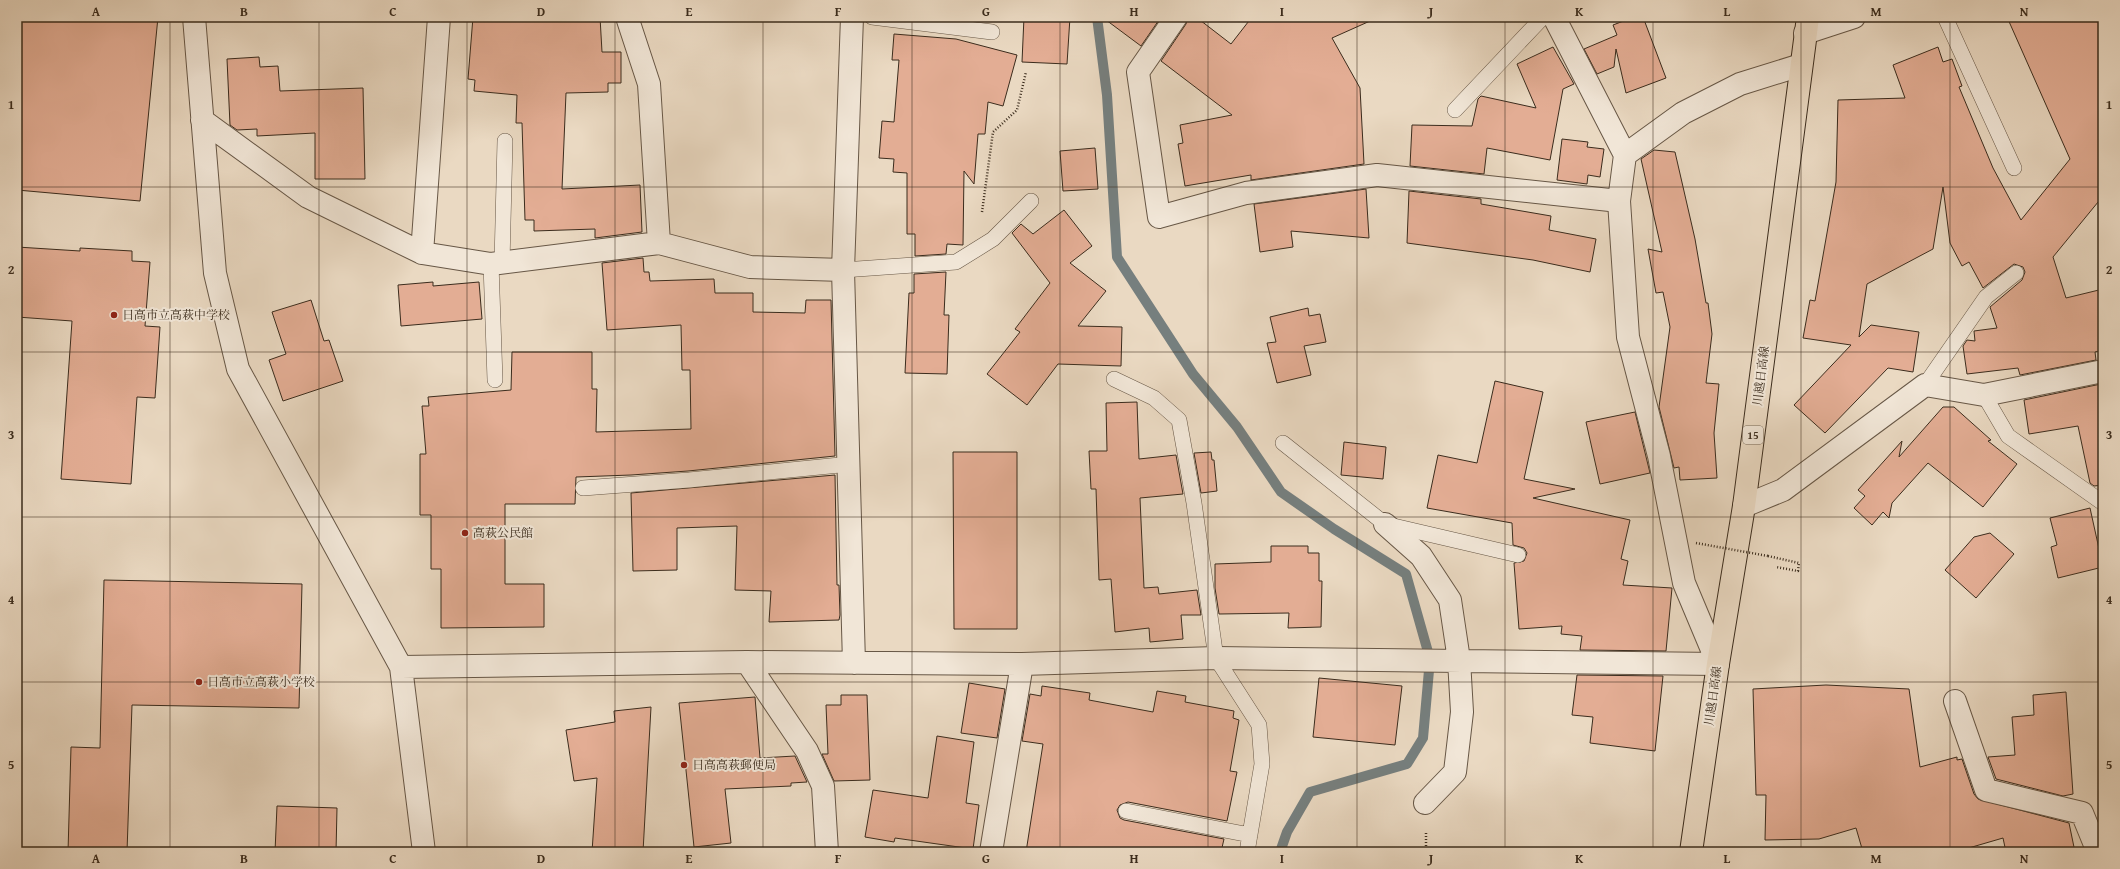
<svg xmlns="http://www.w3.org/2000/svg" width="2120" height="869" font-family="'Gentium Book Plus','Noto Serif JP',serif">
  <rect width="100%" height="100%" fill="#ead9c2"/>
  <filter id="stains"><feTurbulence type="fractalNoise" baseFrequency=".005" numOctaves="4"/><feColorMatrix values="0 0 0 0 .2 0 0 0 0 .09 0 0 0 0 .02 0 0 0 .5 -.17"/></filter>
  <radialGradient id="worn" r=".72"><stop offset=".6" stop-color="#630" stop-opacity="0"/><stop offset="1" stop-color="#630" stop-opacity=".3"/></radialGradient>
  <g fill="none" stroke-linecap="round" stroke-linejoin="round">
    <path stroke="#767f7e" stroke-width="10" d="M 1097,17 L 1107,95 L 1117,257 L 1193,374 L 1237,427 L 1281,492 L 1334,529 L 1406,574 L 1430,659 L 1423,738 L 1407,764 L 1310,792 L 1287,832 L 1280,852"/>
  </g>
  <path fill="#e3ad94" stroke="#3b2c1d" d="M 17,17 L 158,17 L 140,201 L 17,190 Z
    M 473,17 L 600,17 L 602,52 L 621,52 L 621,83 L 608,83 L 608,92 L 566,93 L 562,189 L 640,185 L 642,232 L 595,238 L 595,229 L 534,231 L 534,220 L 525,220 L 522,123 L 516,123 L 517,95 L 474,91 L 475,80 L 468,79 Z
    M 1024,17 L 1070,17 L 1067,64 L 1022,62 Z
    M 1102,17 L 1161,17 L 1141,46 Z
    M 1188,17 L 1196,17 L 1231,44 L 1252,17 L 1379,17 L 1332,38 L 1360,88 L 1364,164 L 1251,180 L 1251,175 L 1185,186 L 1178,144 L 1183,143 L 1180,125 L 1232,115 L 1161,61 L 1186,24 Z
    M 1634,17 L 1643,17 L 1666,78 L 1626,93 L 1616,49 L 1614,67 L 1597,74 L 1584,49 L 1617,35 L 1613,25 Z
    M 2007,17 L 2103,17 L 2103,196 L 2053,257 L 2066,298 L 2103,289 L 2103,350 L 2095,352 L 2096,360 L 2020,375 L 2018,368 L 1967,374 L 1963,346 L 1967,340 L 1975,341 L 1974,331 L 1997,328 L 1990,307 L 2022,280 L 2025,272 L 2023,267 L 2014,264 L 1983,288 L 1969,262 L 1962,266 L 1950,243 L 1943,187 L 1933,249 L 1867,284 L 1859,337 L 1871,325 L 1919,332 L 1913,372 L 1888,368 L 1825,433 L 1794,405 L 1851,345 L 1803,338 L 1810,300 L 1815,301 L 1836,182 L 1838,100 L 1905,98 L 1893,65 L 1938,47 L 1943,62 L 1952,59 L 1962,86 L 1959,87 L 1993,168 L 2021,220 L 2070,159 Z
    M 894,34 L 956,39 L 1017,55 L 1003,106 L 988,102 L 985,134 L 978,134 L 974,184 L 964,171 L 963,245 L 947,244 L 946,254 L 915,256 L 915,234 L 907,234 L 907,173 L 893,172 L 894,159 L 879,158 L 882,121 L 894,122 L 899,60 L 892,60 Z
    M 1553,47 L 1574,84 L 1563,89 L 1550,160 L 1487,148 L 1484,174 L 1410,166 L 1412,125 L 1472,126 L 1478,99 L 1481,96 L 1536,108 L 1517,64 Z
    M 259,57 L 260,67 L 278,66 L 280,91 L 363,88 L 365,179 L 315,179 L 315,133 L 257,136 L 257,129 L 237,130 L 230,125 L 227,59 Z
    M 1562,139 L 1588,142 L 1587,147 L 1604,149 L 1600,177 L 1588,175 L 1587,184 L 1557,180 Z
    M 1095,148 L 1098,189 L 1063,191 L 1060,151 Z
    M 1654,150 L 1675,152 L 1695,239 L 1706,303 L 1708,303 L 1712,334 L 1706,383 L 1719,384 L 1714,433 L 1717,478 L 1680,480 L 1679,467 L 1674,468 L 1659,407 L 1670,327 L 1663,292 L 1656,293 L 1648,249 L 1662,252 L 1641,159 Z
    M 1366,189 L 1369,238 L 1291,231 L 1293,247 L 1260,252 L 1254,204 Z
    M 1409,191 L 1481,199 L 1481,204 L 1551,216 L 1549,230 L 1596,239 L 1590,272 L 1533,260 L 1407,243 Z
    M 1064,210 L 1092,246 L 1070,263 L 1106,291 L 1078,326 L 1122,327 L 1121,366 L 1058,364 L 1027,405 L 987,374 L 1020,332 L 1015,329 L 1050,283 L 1012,233 L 1021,224 L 1033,234 Z
    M 17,247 L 80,251 L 80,248 L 132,251 L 132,261 L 150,262 L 145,326 L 160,327 L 155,398 L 137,397 L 131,484 L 61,479 L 72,321 L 17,317 Z
    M 643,258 L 644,272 L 649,272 L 650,281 L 714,279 L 715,293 L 753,293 L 753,312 L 805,313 L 806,300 L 831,300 L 835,456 L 688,471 L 631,475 L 576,477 L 575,504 L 505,504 L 505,584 L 544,584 L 544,627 L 441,628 L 441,569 L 431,569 L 431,515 L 420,515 L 420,454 L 426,454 L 422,406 L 429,406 L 428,397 L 511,390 L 512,352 L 592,352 L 592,389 L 597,389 L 596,432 L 691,429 L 690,370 L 682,370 L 681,325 L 607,330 L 602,263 Z
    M 946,272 L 944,315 L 949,315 L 947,374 L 905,373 L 909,293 L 914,293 L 914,274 Z
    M 433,282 L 433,286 L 479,282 L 482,319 L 401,326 L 398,285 Z
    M 311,300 L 324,341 L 329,340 L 343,381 L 283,401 L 269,360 L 286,354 L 272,312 Z
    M 1308,308 L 1309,316 L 1320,314 L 1326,342 L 1304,346 L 1311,375 L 1277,383 L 1267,343 L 1276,342 L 1270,317 Z
    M 1495,381 L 1543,392 L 1524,479 L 1575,489 L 1533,498 L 1630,520 L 1621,559 L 1628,561 L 1623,585 L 1672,588 L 1666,651 L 1580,650 L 1582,636 L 1561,634 L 1562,626 L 1519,629 L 1514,563 L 1524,561 L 1527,553 L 1524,548 L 1513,545 L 1512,523 L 1427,508 L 1438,455 L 1477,463 Z
    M 2101,384 L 2103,398 L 2103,485 L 2094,486 L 2090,483 L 2078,426 L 2029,434 L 2024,400 Z
    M 1137,402 L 1139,459 L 1176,455 L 1183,494 L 1140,498 L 1144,588 L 1158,587 L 1159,594 L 1197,590 L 1201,615 L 1181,615 L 1183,639 L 1150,642 L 1149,628 L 1115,632 L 1111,579 L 1099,580 L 1096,489 L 1091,489 L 1089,451 L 1107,451 L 1106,403 Z
    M 1943,407 L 1954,407 L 1991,440 L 1988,441 L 2017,464 L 1983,507 L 1928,463 L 1892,503 L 1889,518 L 1883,512 L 1872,525 L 1854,508 L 1865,496 L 1858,490 L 1902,441 L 1899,457 Z
    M 1635,412 L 1650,473 L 1600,484 L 1586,422 Z
    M 1344,442 L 1386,447 L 1383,479 L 1341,475 Z
    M 953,452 L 1017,452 L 1017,629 L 954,629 Z
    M 1211,452 L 1212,460 L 1214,460 L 1217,491 L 1201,493 L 1194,453 Z
    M 835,475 L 837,585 L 839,585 L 840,615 L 839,620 L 769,622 L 771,591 L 735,590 L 737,526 L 677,528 L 677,570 L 633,571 L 631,493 Z
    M 2090,508 L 2103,567 L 2058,578 L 2051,547 L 2057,545 L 2050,518 Z
    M 1990,533 L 2014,554 L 1976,598 L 1945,570 L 1974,537 Z
    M 1271,546 L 1308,546 L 1308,553 L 1319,553 L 1319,581 L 1322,581 L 1321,627 L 1288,628 L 1289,613 L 1219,614 L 1215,588 L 1215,564 L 1271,562 Z
    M 104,580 L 302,584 L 299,708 L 132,705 L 127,852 L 68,852 L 71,747 L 100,748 Z
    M 1577,675 L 1663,676 L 1655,751 L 1590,743 L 1593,717 L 1572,715 Z
    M 1319,678 L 1402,686 L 1395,745 L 1313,737 Z
    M 969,683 L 1005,689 L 997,738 L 961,733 Z
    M 1826,685 L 1909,689 L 1920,767 L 1957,757 L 1957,760 L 1962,759 L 1974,794 L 1978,799 L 2069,823 L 2075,852 L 2006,852 L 2003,838 L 1955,852 L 1863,852 L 1856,828 L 1819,839 L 1765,840 L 1766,795 L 1756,795 L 1753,689 Z
    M 1042,686 L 1090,693 L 1089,700 L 1153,712 L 1157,691 L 1186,696 L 1185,702 L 1234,711 L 1233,718 L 1239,720 L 1230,771 L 1237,772 L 1227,821 L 1128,802 L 1120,805 L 1117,810 L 1120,818 L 1124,820 L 1224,839 L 1221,852 L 1026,852 L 1043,744 L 1022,741 L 1030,694 L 1041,696 Z
    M 2066,692 L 2073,794 L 2063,796 L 1996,779 L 1988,757 L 2015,755 L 2012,717 L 2034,715 L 2033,695 Z
    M 841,695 L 867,695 L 870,780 L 834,781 L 822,754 L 828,754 L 826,705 L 841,705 Z
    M 755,697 L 760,758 L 795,756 L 807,782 L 791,783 L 791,786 L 725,789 L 731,843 L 694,847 L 679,703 Z
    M 651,707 L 643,852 L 592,852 L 597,778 L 574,781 L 566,730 L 615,722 L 614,711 Z
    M 937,736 L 974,742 L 966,803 L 979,805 L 973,849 L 895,838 L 894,842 L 865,837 L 873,790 L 928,798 Z
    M 277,806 L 337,808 L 336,852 L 275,852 Z"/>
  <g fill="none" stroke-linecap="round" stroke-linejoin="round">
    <defs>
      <path id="lane" d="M 872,17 L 992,32
        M 1945,17 L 2014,168
        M 1455,110 L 1543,17
        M 502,263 L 505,141
        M 491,264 L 495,380
        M 843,270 L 956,262 L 993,239 L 1031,201
        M 1114,379 L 1154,398 L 1179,420 L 1194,503 L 1216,658 L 1259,725 L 1262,764 L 1247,852
        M 1925,385 L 1986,297 L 2016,273
        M 1984,395 L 2008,436 L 2103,503
        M 1283,443 L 1385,524 L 1518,555
        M 583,488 L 689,480 L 850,464
        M 1126,811 L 1250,835"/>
      <path id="street" d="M 194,17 L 215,273 L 238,369 L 401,667 L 424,852
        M 627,17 L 649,84 L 659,243
        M 852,17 L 843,270 L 854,663
        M 1176,17 L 1138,72 L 1159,217 L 1246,193 L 1377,175 L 1619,201
        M 1805,33 L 1854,17
        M 202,120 L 308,197 L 422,253 L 491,264 L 659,243 L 750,267 L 843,270
        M 1625,155 L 1683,113 L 1740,84 L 1801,65
        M 422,253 L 439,17
        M 1744,506 L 1783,490 L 1925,385 L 1984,395 L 2103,371
        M 1385,524 L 1421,556 L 1450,600 L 1459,660 L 1462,712 L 1455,772 L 1425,803
        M 747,662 L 807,751 L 823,786 L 827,852
        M 401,667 L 747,662 L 1022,664 L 1216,658 L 1718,664 L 1684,583 L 1659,456 L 1628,337 L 1619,201 L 1625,155 L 1554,17
        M 1955,701 L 1986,790 L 2082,813 L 2098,852
        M 991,852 L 1022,664"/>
      <path id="primary" d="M 1691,852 L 1718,664 L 1744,506 L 1808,17"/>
    </defs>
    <use href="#lane" stroke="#675746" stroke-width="16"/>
    <use href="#street" stroke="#675746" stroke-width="24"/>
    <use href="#primary" stroke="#3b2c1d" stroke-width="24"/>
    <path stroke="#3b2c1d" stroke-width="2.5" stroke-dasharray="1 2" stroke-linecap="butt" d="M 982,212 L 993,132 L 1017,110 L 1026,72
      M 1768,556 L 1799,563 L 1798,571 L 1776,567
      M 1426,833 L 1426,852"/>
    <use href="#lane" stroke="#f1e6d7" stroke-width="15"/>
    <use href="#street" stroke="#f1e6d7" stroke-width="22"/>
    <use href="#primary" stroke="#ead9c2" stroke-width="22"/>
    <path stroke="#3b2c1d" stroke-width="2.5" stroke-dasharray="1 2" stroke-linecap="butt" d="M 1696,543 L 1768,556"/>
  </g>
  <path fill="none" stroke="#3b2c1d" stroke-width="1" stroke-opacity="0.55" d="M 170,17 L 170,852M 319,17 L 319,852M 467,17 L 467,852M 615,17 L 615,852M 763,17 L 763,852M 912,17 L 912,852M 1060,17 L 1060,852M 1208,17 L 1208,852M 1357,17 L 1357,852M 1505,17 L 1505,852M 1653,17 L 1653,852M 1801,17 L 1801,852M 1950,17 L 1950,852M 17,187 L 2103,187M 17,352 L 2103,352M 17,517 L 2103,517M 17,682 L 2103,682"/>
  <g fill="#8f2418" stroke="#f1e6d7" stroke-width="1.5">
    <circle cx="114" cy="315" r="4"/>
    <circle cx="465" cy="533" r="4"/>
    <circle cx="199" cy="682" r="4"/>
    <circle cx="684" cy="765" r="4"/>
  </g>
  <g text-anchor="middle" stroke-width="4" stroke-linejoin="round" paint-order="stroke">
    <rect fill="#f1e6d7" stroke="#726455" stroke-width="1" x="1743" y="426" width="20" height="18" rx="3"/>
    <g font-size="11" font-weight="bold" fill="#3b2c1d">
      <text x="1753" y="439">15</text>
    </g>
    <g font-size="12" fill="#3b2c1d" stroke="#f1e6d7" text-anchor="start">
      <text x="122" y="319">日高市立高萩中学校</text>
      <text x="473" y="537">高萩公民館</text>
      <text x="207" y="686">日高市立高萩小学校</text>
      <text x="692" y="769">日高高萩郵便局</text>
    </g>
    <g font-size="12" fill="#3b2c1d" stroke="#f1e6d7">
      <text transform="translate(1761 376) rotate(-83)" y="4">川越日高線</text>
      <text transform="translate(1713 696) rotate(-82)" y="4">川越日高線</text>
    </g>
  </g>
  <rect width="2120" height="869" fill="none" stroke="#ead9c2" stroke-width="44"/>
  <rect x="22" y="22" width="2076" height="825" fill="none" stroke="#3b2c1d" stroke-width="1.5"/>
  <g font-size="13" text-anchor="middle" font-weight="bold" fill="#3b2c1d">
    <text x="96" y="16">A</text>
    <text x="244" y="16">B</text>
    <text x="393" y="16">C</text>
    <text x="541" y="16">D</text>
    <text x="689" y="16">E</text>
    <text x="838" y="16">F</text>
    <text x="986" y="16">G</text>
    <text x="1134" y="16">H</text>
    <text x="1282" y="16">I</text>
    <text x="1431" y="16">J</text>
    <text x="1579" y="16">K</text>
    <text x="1727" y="16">L</text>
    <text x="1876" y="16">M</text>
    <text x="2024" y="16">N</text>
    <text x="11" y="109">1</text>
    <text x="2109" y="109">1</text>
    <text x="11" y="274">2</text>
    <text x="2109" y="274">2</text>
    <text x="11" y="439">3</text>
    <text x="2109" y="439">3</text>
    <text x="11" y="604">4</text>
    <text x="2109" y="604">4</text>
    <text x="11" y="769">5</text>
    <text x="2109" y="769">5</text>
    <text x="96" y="863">A</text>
    <text x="244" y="863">B</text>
    <text x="393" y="863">C</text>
    <text x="541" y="863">D</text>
    <text x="689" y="863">E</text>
    <text x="838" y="863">F</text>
    <text x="986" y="863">G</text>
    <text x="1134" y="863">H</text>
    <text x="1282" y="863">I</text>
    <text x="1431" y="863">J</text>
    <text x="1579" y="863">K</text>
    <text x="1727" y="863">L</text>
    <text x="1876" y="863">M</text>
    <text x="2024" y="863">N</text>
  </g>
  <rect width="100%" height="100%" filter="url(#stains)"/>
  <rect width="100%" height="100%" fill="url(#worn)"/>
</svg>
